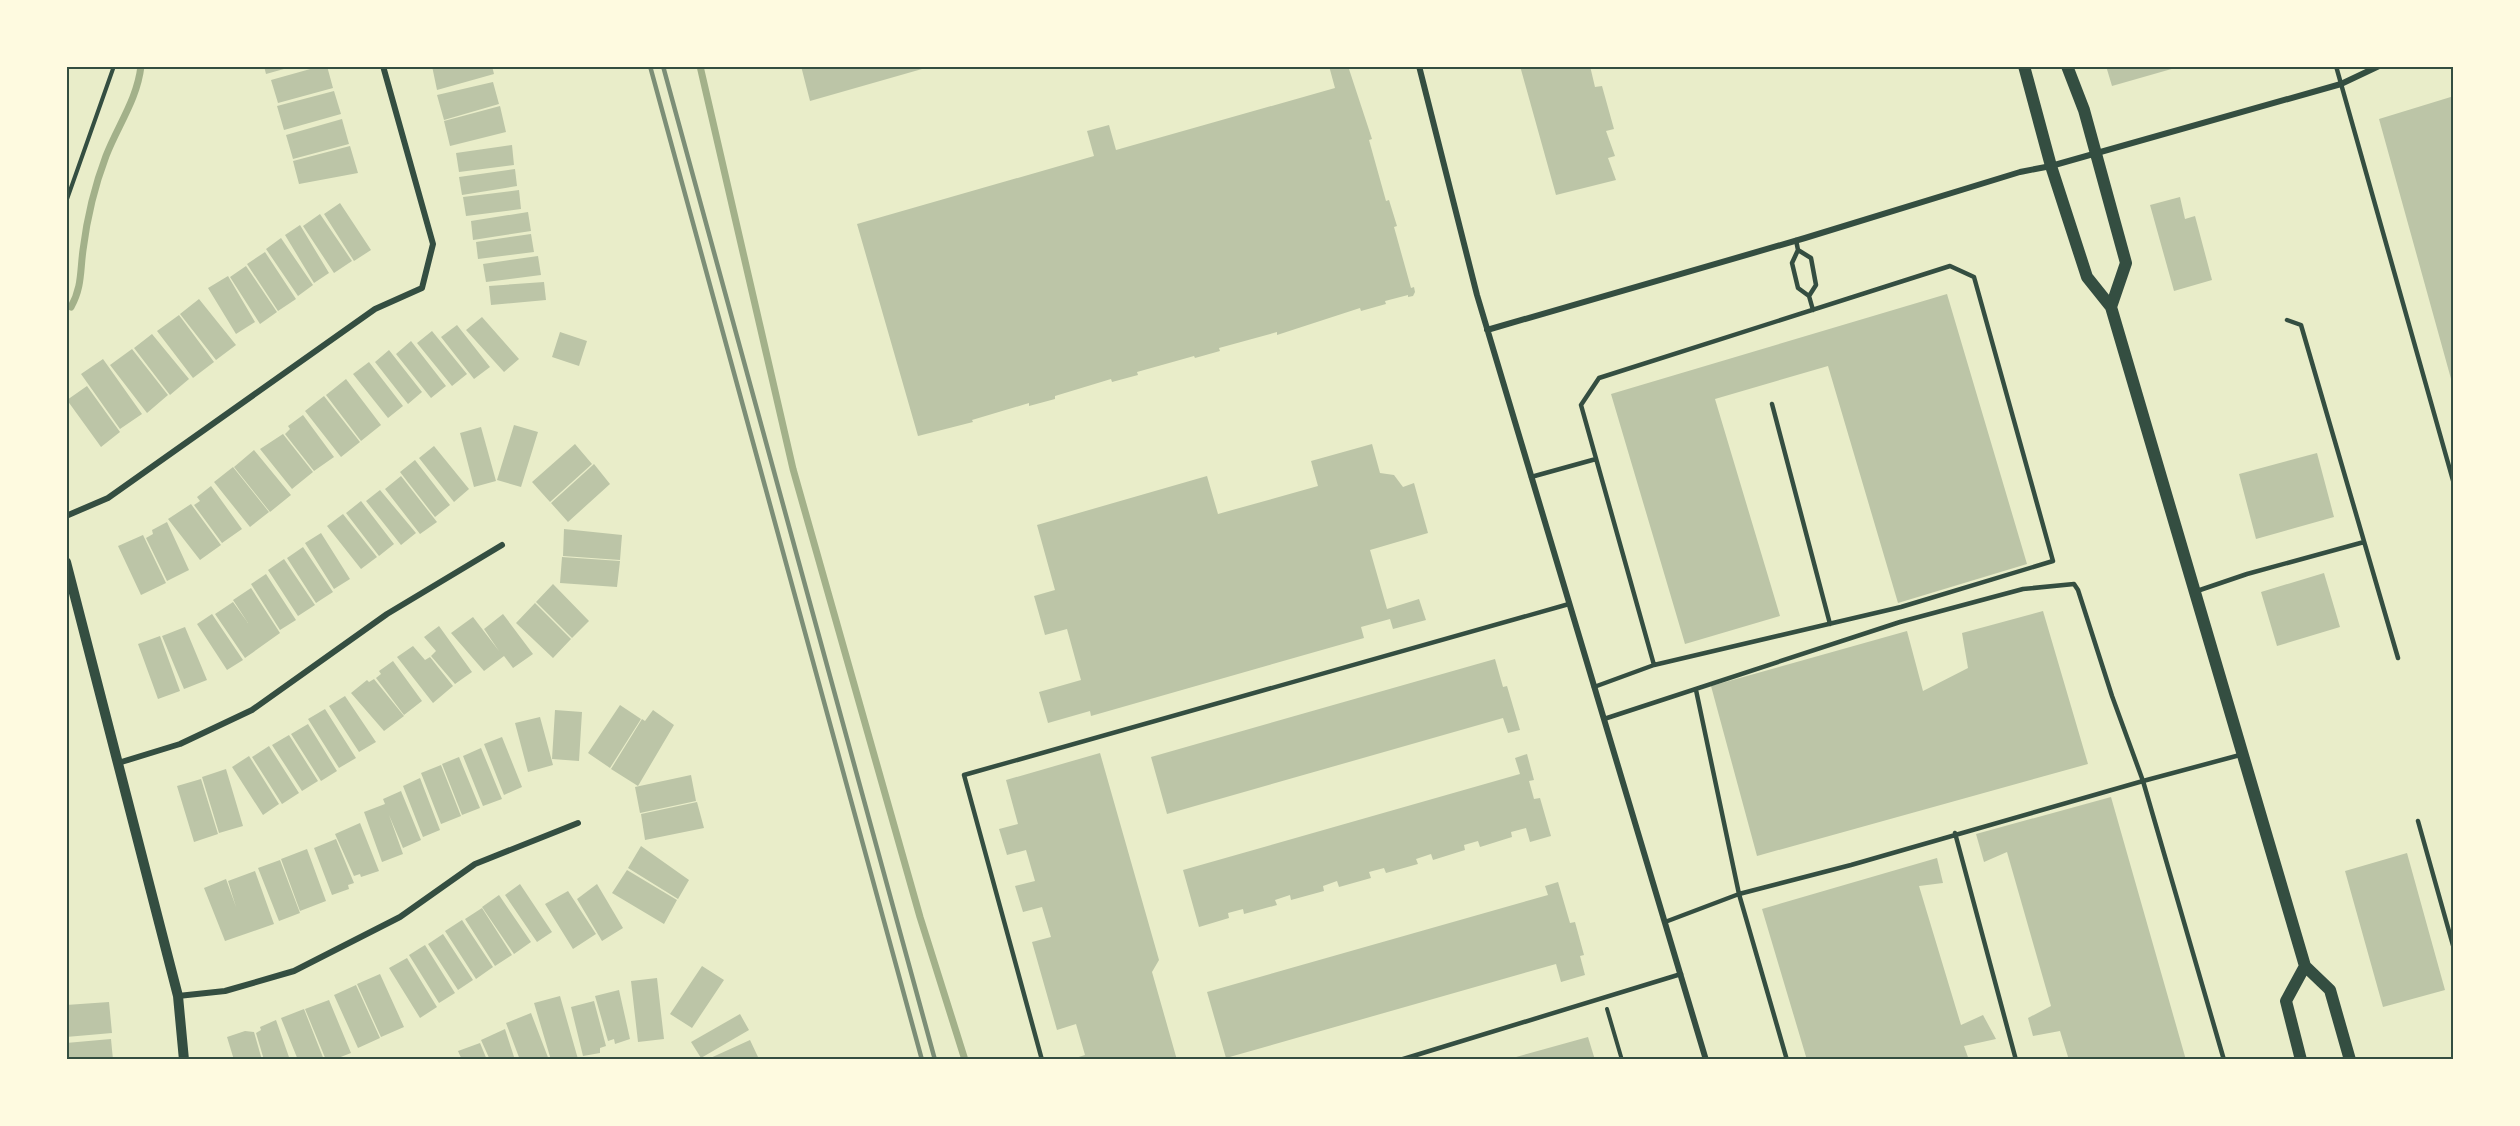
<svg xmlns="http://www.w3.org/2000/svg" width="2520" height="1126" font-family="Barlow,sans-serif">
  <rect width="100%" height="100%" fill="#e9edc9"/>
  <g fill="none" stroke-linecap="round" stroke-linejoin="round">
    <path stroke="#a3b18a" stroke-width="7" d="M 700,66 L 793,469 L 920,917 L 965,1060
      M 71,307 C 82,287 80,272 83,250 C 87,218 95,185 106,156 C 118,125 137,100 141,66"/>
  </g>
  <path fill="#bcc5a7" d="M 264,66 L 291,66 L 291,67 L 266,74 Z
    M 321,66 L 327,66 L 333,88 L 278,103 L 271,80 Z
    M 432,66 L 492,66 L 494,74 L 437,90 Z
    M 801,66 L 929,66 L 929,67 L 810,101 Z
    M 1329,66 L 1348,66 L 1372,139 L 1369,140 L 1386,201 L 1389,200 L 1397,226 L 1394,227 L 1411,288 L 1414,287 L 1415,292 L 1413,296 L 1408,297 L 1408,295 L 1385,301 L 1386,304 L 1361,311 L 1360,308 L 1277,335 L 1277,332 L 1219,348 L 1220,351 L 1195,358 L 1194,356 L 1137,372 L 1138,375 L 1112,382 L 1111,379 L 1055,396 L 1055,399 L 1029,406 L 1029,403 L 972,420 L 973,422 L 918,436 L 857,224 L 1094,156 L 1087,131 L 1109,125 L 1116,150 L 1335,88 Z
    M 1520,66 L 1590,66 L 1595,87 L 1602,86 L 1614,129 L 1606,131 L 1615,156 L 1608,158 L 1616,180 L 1556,195 Z
    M 2106,66 L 2174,66 L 2175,68 L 2112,86 Z
    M 493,82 L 499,104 L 444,120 L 437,95 Z
    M 334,91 L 341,114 L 284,130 L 277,106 Z
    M 2454,96 L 2454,386 L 2453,386 L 2379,119 Z
    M 500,106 L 506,132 L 450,146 L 444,121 Z
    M 342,119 L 349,144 L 293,159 L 286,135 Z
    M 512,145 L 514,165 L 459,172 L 456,153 Z
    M 350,146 L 358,173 L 299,184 L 293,161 Z
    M 515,169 L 517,186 L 462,195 L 459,177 Z
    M 519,190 L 521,209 L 466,216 L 463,197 Z
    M 2180,197 L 2185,219 L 2195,216 L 2212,280 L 2174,291 L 2150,205 Z
    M 340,203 L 371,250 L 354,261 L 324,214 Z
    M 528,212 L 531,231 L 473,240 L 471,221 Z
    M 320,214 L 352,261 L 334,273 L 303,226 Z
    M 300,225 L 329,273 L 314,283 L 285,235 Z
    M 531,234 L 534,252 L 478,259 L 476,242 Z
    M 281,238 L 313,285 L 298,296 L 266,249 Z
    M 265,252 L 296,299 L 278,311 L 247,264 Z
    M 538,256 L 541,275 L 486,282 L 483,264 Z
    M 246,266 L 277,312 L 260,324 L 230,277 Z
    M 228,276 L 255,322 L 236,334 L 208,288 Z
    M 544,282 L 546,300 L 491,305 L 489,286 Z
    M 1947,294 L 2027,564 L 1898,603 L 1828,366 L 1715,399 L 1780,616 L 1685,644 L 1611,394 Z
    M 199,299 L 236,345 L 216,360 L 180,314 Z
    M 179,315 L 214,362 L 193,378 L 157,331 Z
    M 482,317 L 519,359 L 504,372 L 466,330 Z
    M 457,325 L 490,367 L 474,379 L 441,337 Z
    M 432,331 L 467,374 L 452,386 L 417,343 Z
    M 560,332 L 587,341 L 579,366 L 552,357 Z
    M 152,334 L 189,379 L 170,395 L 134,348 Z
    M 411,341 L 446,386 L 431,398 L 396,354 Z
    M 132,349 L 168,395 L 147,413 L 110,365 Z
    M 389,350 L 422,392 L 408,404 L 375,362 Z
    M 103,359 L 142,414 L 120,429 L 81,374 Z
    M 369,362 L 403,406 L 388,418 L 353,374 Z
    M 346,379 L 381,425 L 361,441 L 326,395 Z
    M 87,386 L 120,432 L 101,447 L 67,400 Z
    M 324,396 L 360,442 L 341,457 L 305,411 Z
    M 303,415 L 334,457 L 314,471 L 285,434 L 290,429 L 288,426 Z
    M 514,425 L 538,432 L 521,487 L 497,480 Z
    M 481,427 L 496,481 L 474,487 L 460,433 Z
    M 283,434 L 313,472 L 292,489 L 260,449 Z
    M 575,444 L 592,464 L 550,502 L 532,482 Z
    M 1372,444 L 1380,473 L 1394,475 L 1403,487 L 1414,483 L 1428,533 L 1370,550 L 1387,609 L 1419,599 L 1426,620 L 1393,629 L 1390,619 L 1361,627 L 1364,638 L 1091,716 L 1090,711 L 1048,723 L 1039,692 L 1081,680 L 1067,629 L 1045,635 L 1034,596 L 1055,590 L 1037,525 L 1207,476 L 1218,514 L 1318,486 L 1311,461 Z
    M 434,446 L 469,489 L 454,502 L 419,458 Z
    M 254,450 L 291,495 L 270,512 L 234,467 Z
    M 2317,453 L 2334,517 L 2256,539 L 2239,474 Z
    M 415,460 L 450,505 L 435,517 L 400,472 Z
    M 594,464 L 610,484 L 568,522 L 551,503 Z
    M 233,467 L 269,512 L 250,527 L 214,482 Z
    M 401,476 L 437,522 L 420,534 L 385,489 Z
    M 211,486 L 242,529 L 222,543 L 194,505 L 200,501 L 197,497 Z
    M 380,490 L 416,533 L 401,545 L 366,501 Z
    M 361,501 L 394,544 L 379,556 L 346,513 Z
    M 191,504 L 221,545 L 200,560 L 168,519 Z
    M 343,514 L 377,557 L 361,569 L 327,526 Z
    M 167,522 L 189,570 L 167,581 L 146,538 L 153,534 L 152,530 Z
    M 564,529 L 622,535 L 620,560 L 563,556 Z
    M 321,533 L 350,579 L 334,589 L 305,543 Z
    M 143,535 L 166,583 L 141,595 L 118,546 Z
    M 303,547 L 333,592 L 316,603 L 287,558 Z
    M 562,557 L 620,561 L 617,587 L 560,583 Z
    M 284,559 L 315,605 L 298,616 L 268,570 Z
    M 2324,573 L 2340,627 L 2277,646 L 2261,592 Z
    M 266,574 L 296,620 L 280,630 L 251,584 Z
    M 553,584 L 589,621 L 572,638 L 536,602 Z
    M 251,588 L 280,633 L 245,658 L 215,614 L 233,602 L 248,623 L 233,600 Z
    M 535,603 L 571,639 L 553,658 L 516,623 Z
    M 2043,611 L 2088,764 L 1757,856 L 1711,686 L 1907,631 L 1923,691 L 1968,668 L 1962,633 Z
    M 212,614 L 243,660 L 227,670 L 197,624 Z
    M 503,614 L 533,654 L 513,668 L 504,656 L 484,671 L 451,633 L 473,617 L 499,651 L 484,629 Z
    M 439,626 L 472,672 L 455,684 L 431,656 L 436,651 L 424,637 Z
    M 185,627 L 207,680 L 184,689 L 162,636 Z
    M 160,636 L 180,691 L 158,699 L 138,644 Z
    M 413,646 L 425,660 L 430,657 L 453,686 L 433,703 L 397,657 Z
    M 1495,659 L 1503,687 L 1507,686 L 1520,730 L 1508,733 L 1503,718 L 1167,814 L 1151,757 Z
    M 393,661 L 422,701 L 404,715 L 376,678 L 381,674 L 379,671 Z
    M 374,679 L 404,716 L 384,731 L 351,693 L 367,680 L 369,682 Z
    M 345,696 L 376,742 L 359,752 L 329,706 Z
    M 620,705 L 641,719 L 610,768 L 588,753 Z
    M 325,709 L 356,758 L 339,768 L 308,719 Z
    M 555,710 L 582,712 L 579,761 L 552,759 Z
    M 653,710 L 674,725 L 638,786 L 611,769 L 642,719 L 645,721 Z
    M 540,717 L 553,765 L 528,772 L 515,723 Z
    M 308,724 L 337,771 L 321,781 L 291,734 Z
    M 289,735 L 318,781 L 302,791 L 272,745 Z
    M 502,737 L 522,787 L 504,795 L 484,744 Z
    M 269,746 L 299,793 L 282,804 L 252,757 Z
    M 481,748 L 502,799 L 483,806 L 463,756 Z
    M 1100,753 L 1159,960 L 1152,972 L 1177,1060 L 1069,1060 L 1085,1055 L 1076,1024 L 1057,1030 L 1032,942 L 1051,937 L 1042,907 L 1023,912 L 1015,886 L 1035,881 L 1026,850 L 1007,855 L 999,829 L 1018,824 L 1006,780 Z
    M 1527,754 L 1534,780 L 1529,781 L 1534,799 L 1540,798 L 1551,836 L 1530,842 L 1526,828 L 1511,832 L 1512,837 L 1480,847 L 1478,841 L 1464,845 L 1465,850 L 1433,860 L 1431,854 L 1416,859 L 1418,864 L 1386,873 L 1384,868 L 1369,872 L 1371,878 L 1339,887 L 1337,881 L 1323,886 L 1324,891 L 1291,900 L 1290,895 L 1275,900 L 1277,905 L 1244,914 L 1243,909 L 1228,913 L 1229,918 L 1199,927 L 1183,870 L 1520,774 L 1515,758 Z
    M 249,756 L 279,804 L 263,815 L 232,767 Z
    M 459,757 L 480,808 L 462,815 L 442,764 Z
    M 441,765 L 461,816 L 441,824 L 421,773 Z
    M 226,769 L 243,826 L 219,833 L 202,777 Z
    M 691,775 L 696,801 L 640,813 L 635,787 Z
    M 420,778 L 440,830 L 423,837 L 403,786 Z
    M 201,779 L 218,834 L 194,842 L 177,786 Z
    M 401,791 L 421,840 L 403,848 L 389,815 L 403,854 L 382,862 L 364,812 L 385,804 L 383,799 Z
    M 2111,797 L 2186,1060 L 2069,1060 L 2060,1031 L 2033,1036 L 2028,1018 L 2051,1006 L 2007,852 L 1984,862 L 1976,834 Z
    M 697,802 L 704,828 L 645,840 L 641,814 Z
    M 360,823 L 379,871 L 361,877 L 360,874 L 354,876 L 335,834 Z
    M 336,839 L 354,883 L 348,885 L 349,889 L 332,895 L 314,848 Z
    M 641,846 L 689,880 L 678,899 L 628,868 Z
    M 307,849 L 326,901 L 300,911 L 281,859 Z
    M 2407,853 L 2445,990 L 2383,1007 L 2345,871 Z
    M 1937,858 L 1943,883 L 1919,886 L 1961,1025 L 1983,1015 L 1996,1039 L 1964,1046 L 1969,1060 L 1807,1060 L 1762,909 Z
    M 280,860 L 300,913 L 279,921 L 258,868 Z
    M 627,870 L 677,900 L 664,924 L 612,893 Z
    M 255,871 L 274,924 L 225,941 L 204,888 L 226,879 L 236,907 L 228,881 Z
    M 1558,882 L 1570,923 L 1575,922 L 1584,955 L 1580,956 L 1585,975 L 1561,982 L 1556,964 L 1226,1058 L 1207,992 L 1548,895 L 1545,886 Z
    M 520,884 L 552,932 L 537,942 L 505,895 Z
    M 597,884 L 623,928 L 602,941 L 577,899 Z
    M 568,891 L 596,934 L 573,949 L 545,904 Z
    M 499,895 L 531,942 L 514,954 L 482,907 Z
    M 482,908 L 512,955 L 495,966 L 465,919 Z
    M 462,920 L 493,967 L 476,979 L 445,931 Z
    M 443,934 L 473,980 L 458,990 L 428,944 Z
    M 425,945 L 455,993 L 439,1003 L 409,955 Z
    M 407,958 L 437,1007 L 420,1018 L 389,968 Z
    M 702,966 L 724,980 L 692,1028 L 670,1014 Z
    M 380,974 L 404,1027 L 381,1037 L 357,984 Z
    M 657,978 L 664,1039 L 638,1042 L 631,981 Z
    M 356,985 L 380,1038 L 358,1048 L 334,995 Z
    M 619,990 L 630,1039 L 615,1044 L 614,1039 L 608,1041 L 595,996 Z
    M 560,996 L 578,1059 L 575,1060 L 551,1060 L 534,1003 Z
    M 329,1000 L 351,1053 L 333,1060 L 326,1060 L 305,1009 Z
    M 594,1001 L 606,1046 L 600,1048 L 600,1053 L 583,1056 L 571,1007 Z
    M 109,1002 L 112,1033 L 66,1037 L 66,1005 Z
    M 304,1009 L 324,1060 L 298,1060 L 281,1018 Z
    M 531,1013 L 549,1060 L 520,1060 L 506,1023 Z
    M 740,1014 L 749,1030 L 701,1058 L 691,1042 Z
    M 276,1020 L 290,1060 L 264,1060 L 256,1033 L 261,1030 L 260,1027 Z
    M 505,1029 L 515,1060 L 490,1060 L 481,1040 Z
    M 245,1031 L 254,1032 L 262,1060 L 234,1060 L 227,1037 Z
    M 1588,1037 L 1595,1060 L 1509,1060 L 1509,1059 Z
    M 111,1039 L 113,1060 L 66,1060 L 66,1043 Z
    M 750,1040 L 758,1057 L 751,1060 L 706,1060 Z
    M 480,1043 L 487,1060 L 462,1060 L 458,1051 Z"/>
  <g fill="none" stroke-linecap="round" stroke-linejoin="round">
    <path stroke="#344e41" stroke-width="4" d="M 66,202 L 114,66
      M 1607,1009 L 1622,1060"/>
    <path stroke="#344e41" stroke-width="4.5" d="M 2336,66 L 2454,484
      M 1796,240 L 1798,250 L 1811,258 L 1816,285 L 1809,296
      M 1798,250 L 1792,263 L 1798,288 L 1809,296 L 1813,310
      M 2287,320 L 2301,325 L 2398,658
      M 1772,404 L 1830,624
      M 1531,477 L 1596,459
      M 2197,591 L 2247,574 L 2364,542
      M 1594,687 L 1654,665 L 1901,607 L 2053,561 L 1974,277 L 1950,266 L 1599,378 L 1581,405 L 1654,665
      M 1696,690 L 1739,894 L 1787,1060
      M 1604,719 L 1900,622 L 2023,589 L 2074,584 L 2078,590 L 2112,696 L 2143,781 L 1851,865 L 1739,894 L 1665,922
      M 2418,821 L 2454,949
      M 1955,833 L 2016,1060
      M 1042,1060 L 964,775 L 1569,604
      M 1400,1060 L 1681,974
      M 2224,1060 L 2143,781 L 2240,755"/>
    <path stroke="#344e41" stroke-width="6" d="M 1419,66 L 1477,295 L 1706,1060
      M 1487,330 L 1805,238 L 2020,172 L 2051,166 L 2341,84 L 2379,66
      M 66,516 L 108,498 L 375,309 L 422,288 L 433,244 L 383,66
      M 118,763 L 180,744 L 252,710 L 387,614 L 502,545
      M 178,996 L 225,991 L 294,971 L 400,917 L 475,864 L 578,823"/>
    <path stroke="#344e41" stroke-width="10" d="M 66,562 L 178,996 L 184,1060"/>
    <path stroke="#344e41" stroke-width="12" d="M 2024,66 L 2051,166 L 2087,277 L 2111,307 L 2305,966 L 2330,990 L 2350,1060
      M 2067,66 L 2084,110 L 2126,263 L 2111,307
      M 2301,1060 L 2286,1001 L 2305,966"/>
    <path stroke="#7c8e77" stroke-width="4.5" d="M 650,66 L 922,1060
      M 663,66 L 935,1060"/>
  </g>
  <rect width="2520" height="1126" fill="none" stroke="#fefae0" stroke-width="135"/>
  <rect x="68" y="68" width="2384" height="990" fill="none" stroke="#344e41" stroke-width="2"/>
</svg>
